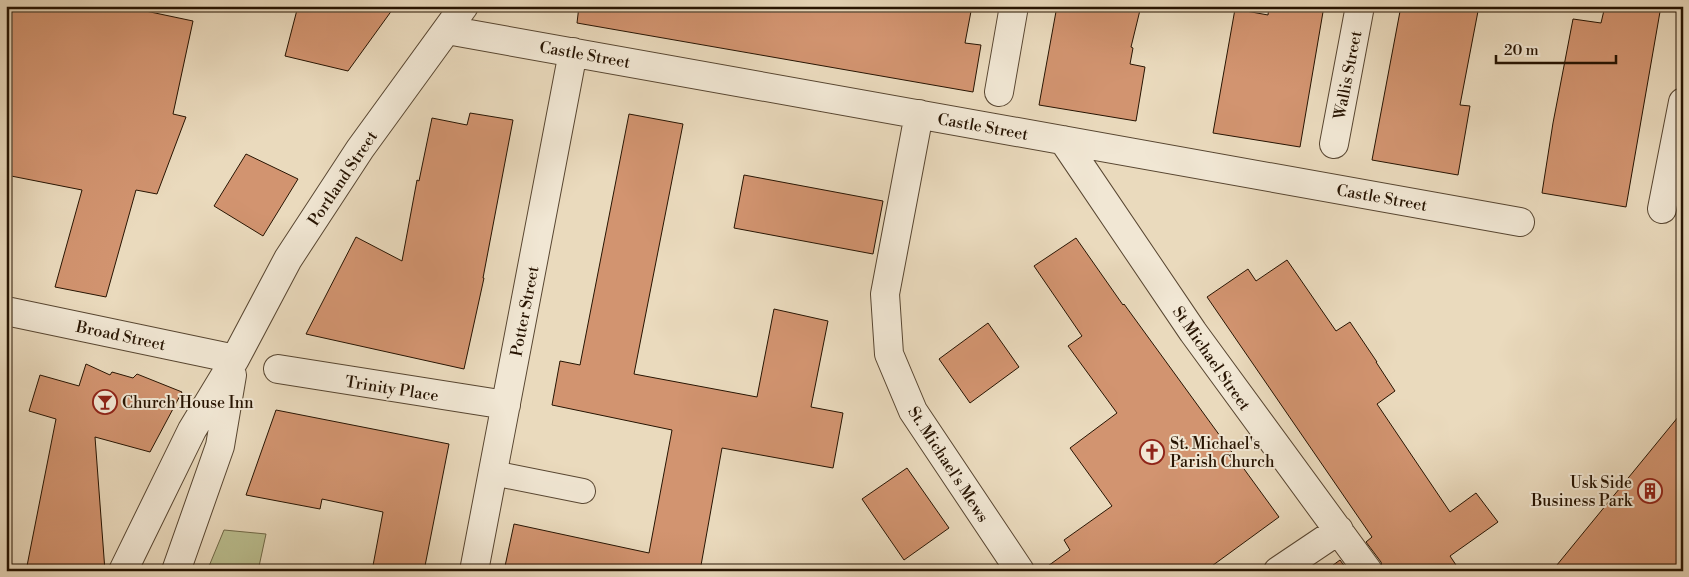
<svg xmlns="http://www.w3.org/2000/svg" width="1689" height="577" font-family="'Libre Bodoni',serif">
  <rect width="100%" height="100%" fill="#eadabd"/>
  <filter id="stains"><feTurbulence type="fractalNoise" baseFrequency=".004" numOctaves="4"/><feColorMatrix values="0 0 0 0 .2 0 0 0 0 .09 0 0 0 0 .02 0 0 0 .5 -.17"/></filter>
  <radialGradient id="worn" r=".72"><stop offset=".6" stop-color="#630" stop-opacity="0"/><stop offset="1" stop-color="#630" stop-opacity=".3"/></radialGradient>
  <path fill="#babe8f" stroke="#706948" d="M 224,530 L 266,534 L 258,571 L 207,571 Z"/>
  <path fill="#d29470" stroke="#271402" d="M 6,6 L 122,6 L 193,21 L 173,114 L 186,117 L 157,194 L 136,190 L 106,297 L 55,287 L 82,190 L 6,175 Z
    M 298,6 L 395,6 L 348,71 L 285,56 Z
    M 579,6 L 972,6 L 965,43 L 981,45 L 973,92 L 577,23 Z
    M 1057,6 L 1141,6 L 1131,47 L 1133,48 L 1130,64 L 1145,67 L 1136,121 L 1039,105 Z
    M 1269,6 L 1324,6 L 1300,147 L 1213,133 L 1235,9 L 1268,15 Z
    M 1401,6 L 1479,6 L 1460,105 L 1470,106 L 1458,175 L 1372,160 Z
    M 1605,6 L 1661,6 L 1626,207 L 1542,193 L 1553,123 L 1573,19 L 1601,23 Z
    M 470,113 L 513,120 L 483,278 L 484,278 L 464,369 L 306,334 L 356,237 L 402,261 L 417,180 L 419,181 L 432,118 L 467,125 Z
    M 629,114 L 683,124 L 634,374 L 757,397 L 774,309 L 828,321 L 811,407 L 843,413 L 833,468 L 722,448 L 700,571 L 504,571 L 514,524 L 649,553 L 672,430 L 552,405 L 560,361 L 580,365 Z
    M 246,154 L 298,179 L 263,236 L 214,206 Z
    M 744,175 L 883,201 L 873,254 L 734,228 Z
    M 1076,238 L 1123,305 L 1124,304 L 1279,517 L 1205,571 L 1041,571 L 1070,550 L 1064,540 L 1112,506 L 1070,448 L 1117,413 L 1068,346 L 1082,336 L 1034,266 Z
    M 1287,260 L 1336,331 L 1350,322 L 1377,362 L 1376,362 L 1395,391 L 1377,404 L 1450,512 L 1476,493 L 1498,522 L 1450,556 L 1460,571 L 1383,571 L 1381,562 L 1366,542 L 1372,537 L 1207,297 L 1248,269 L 1256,281 Z
    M 988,323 L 1019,367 L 970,403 L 939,359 Z
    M 86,364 L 110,375 L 112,372 L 133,378 L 137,374 L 182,392 L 150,452 L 95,437 L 105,571 L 26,571 L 56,419 L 29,411 L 40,375 L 79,386 Z
    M 276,410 L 449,444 L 424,571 L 372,571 L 383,512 L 322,499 L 320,509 L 246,495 Z
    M 1683,411 L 1683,571 L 1552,571 Z
    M 907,468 L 949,528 L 904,560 L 862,499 Z
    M 1340,560 L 1348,571 L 1325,571 Z"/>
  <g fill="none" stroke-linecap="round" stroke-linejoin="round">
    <defs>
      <path id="lane" d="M 493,473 L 583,491"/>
      <path id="street" d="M 447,30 L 1520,222
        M 999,92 L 1014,6
        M 919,114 L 885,294 L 889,354 L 913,411 L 1020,571
        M 1063,140 L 1193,332 L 1368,571
        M 1334,144 L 1360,6
        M 1662,209 L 1683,102
        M 6,311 L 235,359
        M 278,369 L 506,405
        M 123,571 L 192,430 L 235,359 L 288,259 L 360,149 L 464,6
        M 176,571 L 220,446 L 232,375
        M 474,571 L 573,52
        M 1278,571 L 1339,530"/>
    </defs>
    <use href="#lane" stroke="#584631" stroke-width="26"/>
    <use href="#street" stroke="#584631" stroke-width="30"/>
    <use href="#lane" stroke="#f1e7d4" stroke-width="24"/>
    <use href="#street" stroke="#f1e7d4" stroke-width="28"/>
  </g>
  <defs>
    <symbol id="bar-ring" viewBox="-11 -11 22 22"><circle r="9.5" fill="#f1e7d4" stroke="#8f2418" stroke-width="1.5"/><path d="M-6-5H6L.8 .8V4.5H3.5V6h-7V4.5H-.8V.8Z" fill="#8f2418"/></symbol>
    <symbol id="church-ring" viewBox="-11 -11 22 22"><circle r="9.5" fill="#f1e7d4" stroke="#8f2418" stroke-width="1.5"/><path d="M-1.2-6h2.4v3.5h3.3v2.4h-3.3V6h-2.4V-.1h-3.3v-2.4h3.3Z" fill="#8f2418"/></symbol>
    <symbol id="building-ring" viewBox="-11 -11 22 22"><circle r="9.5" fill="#f1e7d4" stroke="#8f2418" stroke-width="1.5"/><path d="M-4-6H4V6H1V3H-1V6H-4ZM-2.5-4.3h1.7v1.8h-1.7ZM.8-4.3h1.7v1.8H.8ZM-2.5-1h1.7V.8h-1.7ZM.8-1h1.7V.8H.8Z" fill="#8f2418"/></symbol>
  </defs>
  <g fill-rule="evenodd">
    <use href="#bar-ring" x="91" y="388" width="28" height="28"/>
    <use href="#church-ring" x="1138" y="438" width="28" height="28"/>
    <use href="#building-ring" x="1636" y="477" width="28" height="28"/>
  </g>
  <g text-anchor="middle" stroke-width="4" stroke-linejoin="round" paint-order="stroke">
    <g font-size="16" fill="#271402" stroke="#f1e7d4">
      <text transform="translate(585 54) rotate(10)" y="6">Castle Street</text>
      <text transform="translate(1347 75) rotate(-79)" y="6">Wallis Street</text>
      <text transform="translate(983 126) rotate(10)" y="6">Castle Street</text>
      <text transform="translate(342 178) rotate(-56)" y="6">Portland Street</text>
      <text transform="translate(1382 197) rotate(10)" y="6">Castle Street</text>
      <text transform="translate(524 311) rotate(-79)" y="6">Potter Street</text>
      <text transform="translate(121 335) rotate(12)" y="6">Broad Street</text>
      <text transform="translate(1212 358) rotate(55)" y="6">St Michael Street</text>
      <text transform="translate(392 388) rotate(9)" y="6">Trinity Place</text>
      <text transform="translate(949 464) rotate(57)" y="6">St. Michael's Mews</text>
    </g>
    <g font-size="16" fill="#271402" stroke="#f1e7d4" text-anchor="start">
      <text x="122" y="408">Church House Inn</text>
      <text x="1170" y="449">St. Michael's<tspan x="1170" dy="18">Parish Church</tspan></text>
      <text x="1632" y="488" text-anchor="end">Usk Side<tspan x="1632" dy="18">Business Park</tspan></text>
    </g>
  </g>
  <rect width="1689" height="577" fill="none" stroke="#eadabd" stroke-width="25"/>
  <rect x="8" y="8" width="1674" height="562" fill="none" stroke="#271402" stroke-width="2.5"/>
  <rect x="12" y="12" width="1664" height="552" fill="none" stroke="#271402"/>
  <path d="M1496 55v8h120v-8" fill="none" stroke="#271402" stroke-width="2.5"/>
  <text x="1504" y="55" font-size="15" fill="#271402" stroke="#f1e7d4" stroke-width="4" paint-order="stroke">20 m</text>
  <rect width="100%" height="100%" filter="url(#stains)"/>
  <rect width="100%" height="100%" fill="url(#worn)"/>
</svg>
